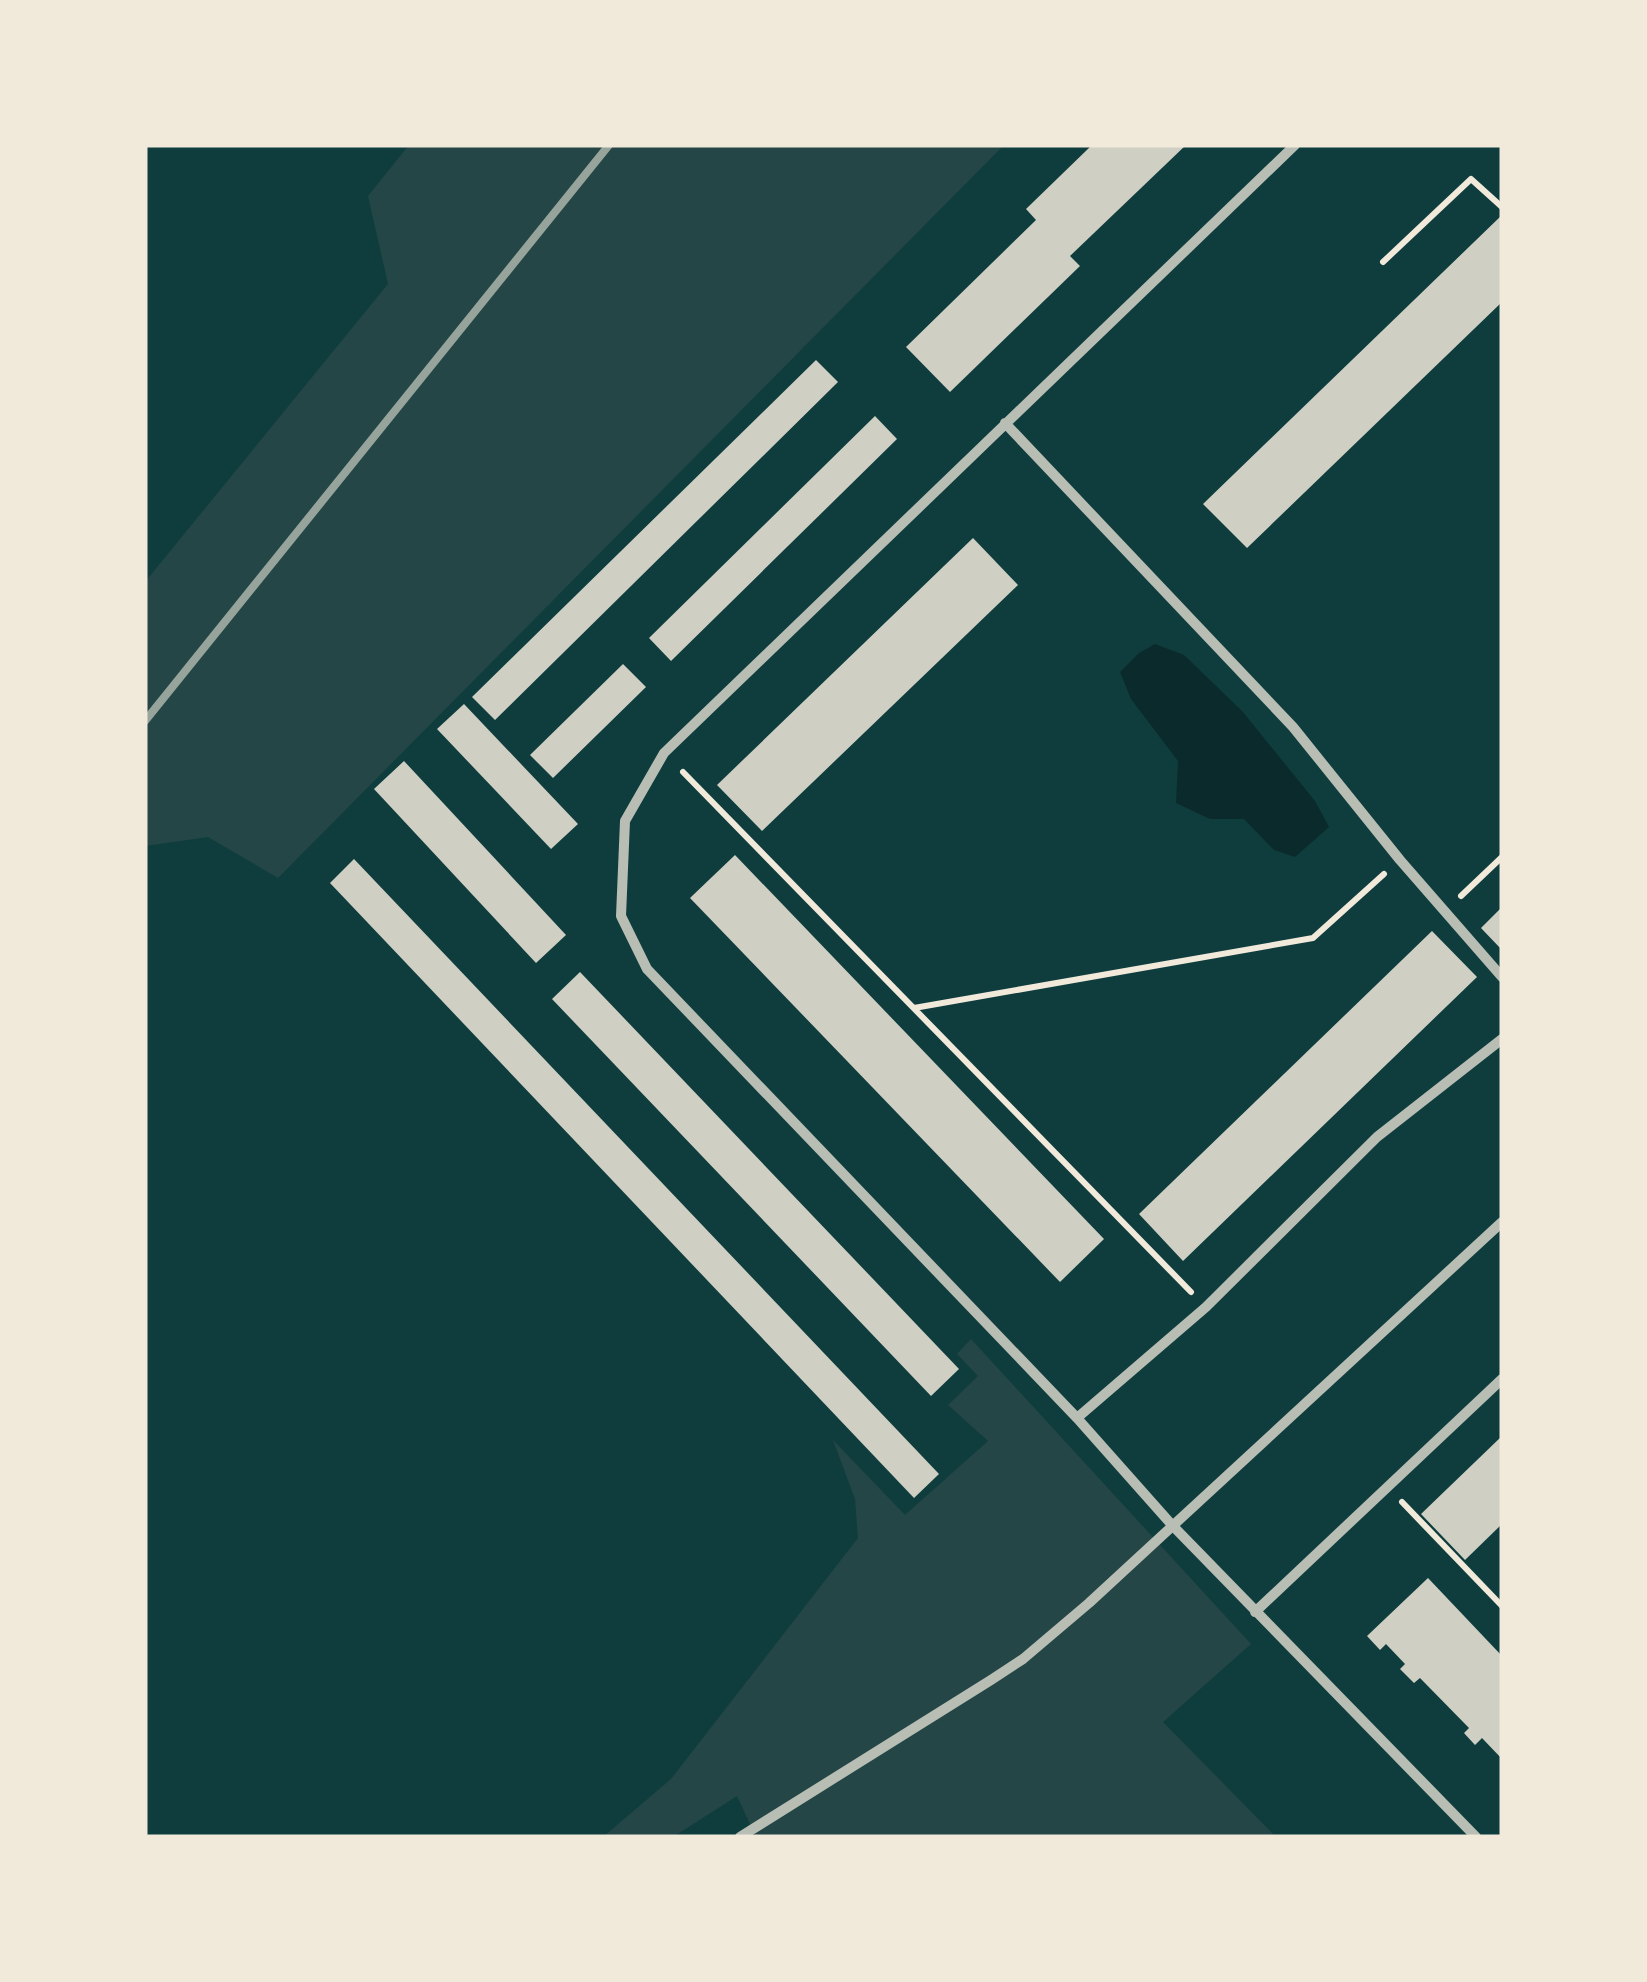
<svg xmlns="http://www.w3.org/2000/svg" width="1647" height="1982" font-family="Quicksand,sans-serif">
  <rect width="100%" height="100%" fill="#0f3d3e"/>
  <path fill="#244646" d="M 409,145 L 1004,145 L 278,878 L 208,837 L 145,846 L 145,582 L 388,284 L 368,196 Z
    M 971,1339 L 1251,1644 L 1163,1722 L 1276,1837 L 756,1837 L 737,1796 L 673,1837 L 603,1837 L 671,1779 L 858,1538 L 855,1499 L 833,1440 L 905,1515 L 988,1441 L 948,1405 L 978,1376 L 957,1354 Z"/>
  <path fill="#0a2a2b" d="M 1155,644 L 1184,655 L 1242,711 L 1315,801 L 1329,827 L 1295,857 L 1274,850 L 1244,819 L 1210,819 L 1176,803 L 1178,761 L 1131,699 L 1120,672 L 1139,653 Z"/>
  <path fill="#cfcfc3" d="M 1092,145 L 1186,145 L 1070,256 L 1080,266 L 950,392 L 906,347 L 1036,220 L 1026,209 Z
    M 1502,215 L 1502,302 L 1247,548 L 1203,504 Z
    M 816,360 L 838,382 L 495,720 L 472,697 Z
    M 875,416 L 897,439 L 671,661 L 649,638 Z
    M 973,538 L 1018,585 L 762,831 L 717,785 Z
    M 623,664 L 646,687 L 553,778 L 530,755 Z
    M 464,704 L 578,824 L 551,849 L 437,729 Z
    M 404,761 L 566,935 L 536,963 L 374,789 Z
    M 735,855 L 1104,1239 L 1060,1282 L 690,898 Z
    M 354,859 L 939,1474 L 914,1498 L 330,883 Z
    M 1502,907 L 1502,950 L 1481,928 Z
    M 1432,931 L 1477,977 L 1183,1261 L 1139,1214 Z
    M 580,972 L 959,1369 L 931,1396 L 552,999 Z
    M 1502,1436 L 1502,1524 L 1465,1560 L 1421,1514 Z
    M 1428,1578 L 1502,1656 L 1502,1759 L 1482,1738 L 1475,1745 L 1464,1733 L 1469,1728 L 1420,1678 L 1414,1683 L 1400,1669 L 1405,1664 L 1386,1644 L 1380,1650 L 1367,1636 Z"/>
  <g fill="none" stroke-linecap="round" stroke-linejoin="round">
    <path stroke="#f1e9da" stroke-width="6" d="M 1383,262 L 1471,179 L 1502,207
      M 683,772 L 1191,1292
      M 1461,896 L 1502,857
      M 914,1008 L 1313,938 L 1384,874
      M 1402,1502 L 1502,1606"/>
    <path stroke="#b8beb3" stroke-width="10" d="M 1295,145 L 664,753 L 625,821 L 621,916 L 647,969 L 1077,1418 L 1172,1525 L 1476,1837
      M 1005,423 L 1293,727 L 1400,860 L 1502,977
      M 1077,1418 L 1206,1307 L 1377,1137 L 1502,1039
      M 1255,1612 L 1502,1379
      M 740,1837 L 991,1680 L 1023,1659 L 1089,1603 L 1502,1222"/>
    <path stroke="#97a49c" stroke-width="8" d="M 145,721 L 609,145"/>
  </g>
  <rect width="1647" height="1982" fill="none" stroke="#f1e9da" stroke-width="295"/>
</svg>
